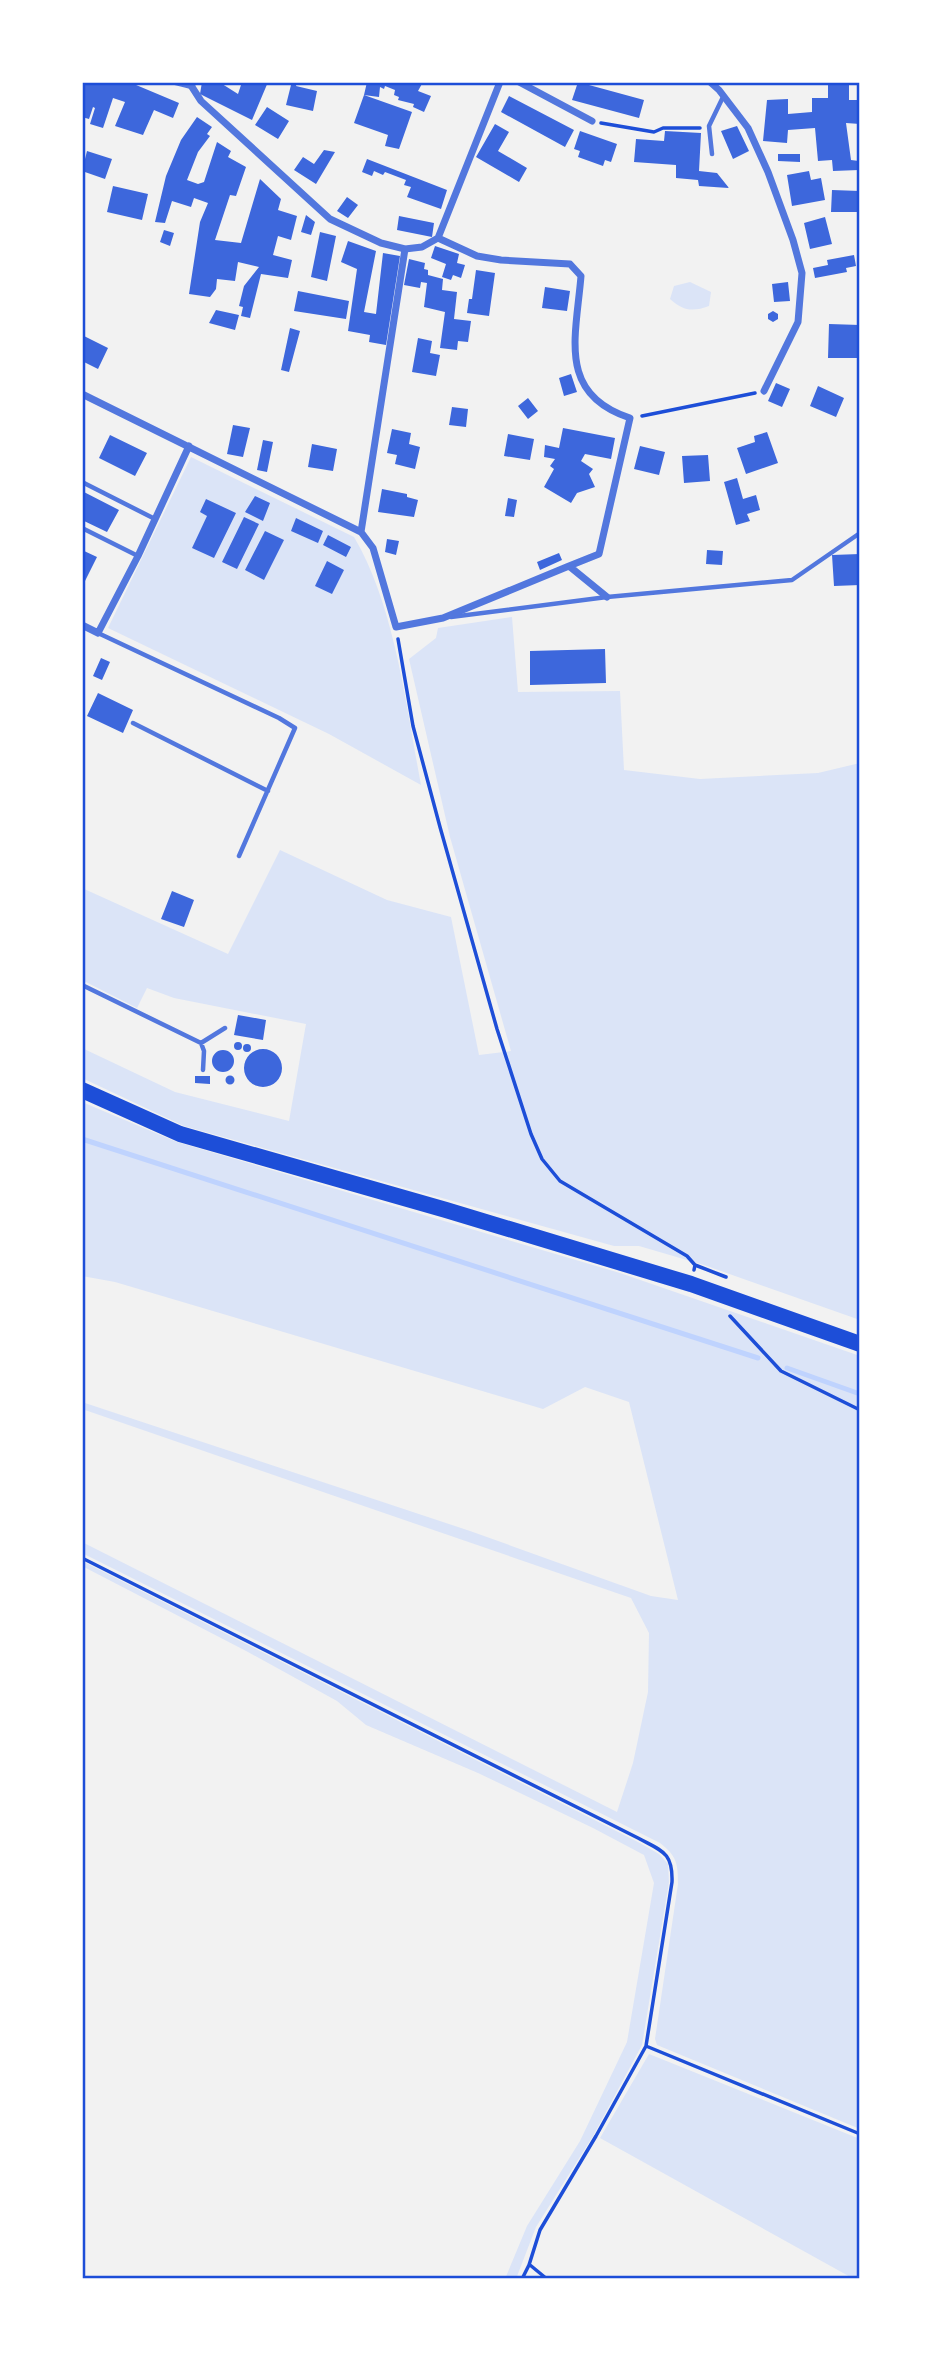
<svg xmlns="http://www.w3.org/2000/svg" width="942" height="2361" font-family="'Varela Round',sans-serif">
  <rect width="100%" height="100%" fill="#f2f2f2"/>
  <path fill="#dbe4f7" d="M 690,282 L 711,292 L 709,306 C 693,312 683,311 670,299 L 674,286 Z
    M 191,457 L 354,537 C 395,606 406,706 421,785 L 329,734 L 108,628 Z
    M 512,617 L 518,692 L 620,691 L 624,770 L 700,779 L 818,773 L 860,763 L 860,1320 L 704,1265 L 639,1246 L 614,1246 L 184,1126 L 82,1078 L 82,1048 L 175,1092 L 289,1121 L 306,1024 L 174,998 L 147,988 L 137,1008 L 82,980 L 82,888 L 228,954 L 280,850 L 387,900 L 451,917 L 479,1055 L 511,1051 L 450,837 L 409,659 L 436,638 L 438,628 Z
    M 82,1102 L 177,1142 L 620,1273 L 860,1356 L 860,2129 L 657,2045 L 655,2039 L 678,1884 C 678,1864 677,1856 660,1843 L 82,1553 L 82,1542 L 617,1812 L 633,1763 L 648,1692 L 649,1633 L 631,1598 L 82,1409 L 82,1402 L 470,1531 L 651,1596 L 678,1600 L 629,1402 L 585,1387 L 543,1409 L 115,1282 L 82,1276 Z
    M 82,1561 L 638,1842 L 659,1854 L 668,1864 L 669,1882 L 642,2045 L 593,2136 L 536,2227 L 516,2279 L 505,2279 L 527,2226 L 580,2141 L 627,2042 L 654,1883 L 644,1855 L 593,1828 L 478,1773 L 366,1725 L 337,1701 L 248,1652 L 82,1566 Z
    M 649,2054 L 860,2139 L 860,2279 L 854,2279 L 600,2138 Z"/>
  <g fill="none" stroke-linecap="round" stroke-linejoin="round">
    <path stroke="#bfd3fe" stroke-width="5" d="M 82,1139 L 758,1358
      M 787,1368 L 860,1394"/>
  </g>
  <path fill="#3d67dc" d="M 82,82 L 129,82 L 179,103 L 173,118 L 154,110 L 143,135 L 115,126 L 125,102 L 113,98 L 103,128 L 90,124 L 95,108 L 93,107 L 89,119 L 82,117 L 85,92 L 82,91 Z
    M 202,82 L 219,82 L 238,94 L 242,82 L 268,82 L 252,120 L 200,94 Z
    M 286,82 L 297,82 L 296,86 L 317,91 L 313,111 L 286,105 L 291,85 Z
    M 367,82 L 423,82 L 418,91 L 431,96 L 424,112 L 413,107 L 414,104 L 398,100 L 399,97 L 394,95 L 395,90 L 385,86 L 384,89 L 380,87 L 379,97 L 364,95 Z
    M 578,82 L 644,100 L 639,118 L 572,100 Z
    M 828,82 L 849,82 L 849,100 L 860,100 L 860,124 L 846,123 L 851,160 L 859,161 L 859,170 L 833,171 L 832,160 L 818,161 L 815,128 L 788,130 L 787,143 L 763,141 L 767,100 L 788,99 L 788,114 L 812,112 L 812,98 L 828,98 Z
    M 364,95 L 412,112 L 399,149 L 385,146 L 388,135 L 354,123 Z
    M 509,96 L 574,130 L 565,147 L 501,112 Z
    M 267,107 L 289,121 L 278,139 L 255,125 Z
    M 197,117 L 212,127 L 207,134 L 210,136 L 198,152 L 187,180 L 198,184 L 204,182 L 217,142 L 231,151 L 228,157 L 246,167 L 236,196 L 230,195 L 215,240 L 241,243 L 260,179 L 281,199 L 278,210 L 297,216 L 291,240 L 278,236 L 273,255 L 292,260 L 288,278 L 261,274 L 250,318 L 241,316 L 243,307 L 239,306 L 244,286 L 259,267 L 238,262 L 235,281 L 217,279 L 216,289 L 210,297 L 189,294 L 200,222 L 208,203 L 194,198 L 191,207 L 172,201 L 165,223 L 155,222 L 166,176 L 181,140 Z
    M 495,124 L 509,132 L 498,151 L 527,168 L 519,182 L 476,157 Z
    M 737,126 L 749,151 L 733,159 L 721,131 Z
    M 580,131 L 617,144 L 611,162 L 605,160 L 603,166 L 578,157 L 580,151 L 574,149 Z
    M 665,131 L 701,133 L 699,171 L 717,173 L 729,188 L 699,186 L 698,180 L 676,178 L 676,165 L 634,162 L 636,139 L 664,141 Z
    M 324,150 L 335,152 L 316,184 L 294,170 L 303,157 L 314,164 Z
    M 87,151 L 112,159 L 105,179 L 82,171 Z
    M 778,154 L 800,154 L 800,162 L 778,161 Z
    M 367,159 L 447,190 L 441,209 L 407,197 L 411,187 L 404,185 L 406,180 L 385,172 L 383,175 L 374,171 L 372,176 L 362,172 Z
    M 809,171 L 811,180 L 821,178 L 825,200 L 792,206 L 787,175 Z
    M 113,186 L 148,194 L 142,220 L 107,212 Z
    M 832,190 L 860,191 L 860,212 L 831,212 Z
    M 347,197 L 358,205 L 348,218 L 337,211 Z
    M 306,215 L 315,222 L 311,235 L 301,232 Z
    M 399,216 L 434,223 L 432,237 L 397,230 Z
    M 825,217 L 832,244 L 810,249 L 804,223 Z
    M 164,230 L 174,233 L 170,246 L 160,242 Z
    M 320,232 L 336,236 L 327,281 L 311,277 Z
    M 348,241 L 376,251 L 364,312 L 376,314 L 383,253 L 400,256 L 386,345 L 369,342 L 370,335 L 348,331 L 357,269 L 341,262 Z
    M 435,246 L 459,254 L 457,263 L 465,265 L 461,278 L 453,275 L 451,280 L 442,277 L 446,264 L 431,258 Z
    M 854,255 L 856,266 L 846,268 L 847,272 L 815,278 L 813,268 L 828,265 L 827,260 Z
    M 409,259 L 425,263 L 424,269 L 428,270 L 428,275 L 443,279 L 442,290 L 457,292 L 454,319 L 471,321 L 468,342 L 458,341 L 457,350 L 440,348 L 445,312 L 424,307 L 427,283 L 421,282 L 420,288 L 404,285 Z
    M 476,270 L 495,273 L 489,316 L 467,313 L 469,299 L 472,299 Z
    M 788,282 L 790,301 L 774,302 L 772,284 Z
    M 545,287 L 570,291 L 567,311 L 542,308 Z
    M 298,291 L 349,301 L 346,319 L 294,311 Z
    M 216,310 L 239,315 L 235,330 L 209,323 Z
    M 773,311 L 778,314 L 778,319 L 773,322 L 768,319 L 768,314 Z
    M 829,324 L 860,325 L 860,358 L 828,358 Z
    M 290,328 L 300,331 L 289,372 L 281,370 Z
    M 82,335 L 108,348 L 98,369 L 82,361 Z
    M 418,338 L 432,341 L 430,353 L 440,355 L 436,376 L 412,372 Z
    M 571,374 L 577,392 L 564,396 L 559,378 Z
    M 776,383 L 790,389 L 782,407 L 768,401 Z
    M 818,386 L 844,398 L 836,417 L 810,406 Z
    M 528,398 L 538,411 L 528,419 L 518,406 Z
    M 452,407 L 468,409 L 466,427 L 449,425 Z
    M 233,425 L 250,428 L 243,457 L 227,454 Z
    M 563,428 L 615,438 L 611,459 L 585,454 L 581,461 L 593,469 L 589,474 L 595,487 L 577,493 L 571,503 L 544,487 L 554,469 L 550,466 L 555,459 L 544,457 L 545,445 L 559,448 Z
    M 392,429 L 411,433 L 409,444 L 420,447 L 415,469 L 395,464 L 397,455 L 387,453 Z
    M 767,432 L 778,463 L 746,474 L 737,448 L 755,442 L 754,436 Z
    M 508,434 L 534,439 L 530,460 L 504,456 Z
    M 110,435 L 147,453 L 135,476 L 99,458 Z
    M 263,440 L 273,442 L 267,472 L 257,470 Z
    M 312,444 L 337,449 L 333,471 L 308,467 Z
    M 640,446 L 665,452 L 659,475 L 634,469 Z
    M 708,455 L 710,481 L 684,483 L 682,456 Z
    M 737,478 L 743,499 L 756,495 L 760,510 L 747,514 L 750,521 L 736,525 L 724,482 Z
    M 382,489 L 407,494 L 407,497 L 418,500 L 414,517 L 378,512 Z
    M 82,491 L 119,510 L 107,532 L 82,520 Z
    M 255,496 L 270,503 L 263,521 L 245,512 Z
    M 508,498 L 517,500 L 514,517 L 505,516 Z
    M 206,499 L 236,513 L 214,558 L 192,548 L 207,516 L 200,512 Z
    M 244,517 L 259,524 L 237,569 L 222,562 Z
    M 296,518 L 323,531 L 318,543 L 291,531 Z
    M 265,531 L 284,540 L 264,580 L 245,570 Z
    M 328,535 L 351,547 L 346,557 L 323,545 Z
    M 387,539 L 399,541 L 396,555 L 385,552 Z
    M 82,550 L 97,557 L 84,583 L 82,582 Z
    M 707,550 L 723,551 L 722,565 L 706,564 Z
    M 559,553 L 562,560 L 540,570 L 537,562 Z
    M 860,554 L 860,585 L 834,586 L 832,555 Z
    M 327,561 L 344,570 L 332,594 L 315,586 Z
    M 605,649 L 606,683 L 530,685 L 530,651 Z
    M 101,658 L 110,662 L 102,680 L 93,676 Z
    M 98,693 L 133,710 L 123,733 L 87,716 Z
    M 172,891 L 194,900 L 184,927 L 161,919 Z
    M 238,1015 L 266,1020 L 263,1040 L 234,1035 Z
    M234 1046a4 4 0 1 1 8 0a4 4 0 1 1-8 0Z
    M243 1048a4 4 0 1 1 8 0a4 4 0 1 1-8 0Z
    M244 1068a19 19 0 1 1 38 0a19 19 0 1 1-38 0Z
    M212 1061a11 11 0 1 1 22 0a11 11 0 1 1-22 0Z
    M225.5 1080a4.5 4.5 0 1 1 9 0a4.5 4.5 0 1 1-9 0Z
    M 195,1076 L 210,1076 L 210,1084 L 195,1083 Z"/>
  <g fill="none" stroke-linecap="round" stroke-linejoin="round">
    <path stroke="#1d4ed8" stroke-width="3.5" d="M 601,123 L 654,132 L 663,128 L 700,128
      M 642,416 L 755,393
      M 398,639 L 413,726 L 440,827 L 497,1029 L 531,1134 L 542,1159 L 560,1181 L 687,1256 L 695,1265 L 694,1270
      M 695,1265 L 726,1277
      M 730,1316 L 781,1371 L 860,1410
      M 82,1558 L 638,1838 C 662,1851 673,1852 672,1882 L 646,2046 L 596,2136 L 540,2230 L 529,2265 L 522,2279
      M 646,2046 L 860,2134
      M 530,2265 L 547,2279"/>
    <path stroke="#5277de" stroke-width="4.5" d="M 172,82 L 192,87
      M 712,154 L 709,126 L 723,97
      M 82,482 L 155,519
      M 82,528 L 138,556
      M 451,617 L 607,597 L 792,580 L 860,533
      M 98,633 L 279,718 L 295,728 L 239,856
      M 133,723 L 268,791
      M 82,985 L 201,1043 L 225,1028
      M 201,1043 L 204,1051 L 203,1070"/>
    <path stroke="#5277de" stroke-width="7" d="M 192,82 L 192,87 L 201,101 L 330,219 L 381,243 L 405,249 L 422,247 L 438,238 L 500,82
      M 519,82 L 592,121
      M 710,82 L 719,90 L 748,128 L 768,172 L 793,240 L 802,273 L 798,322 L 764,391
      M 438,238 L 477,256 L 501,260 L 570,264 L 581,276 C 576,337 557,394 630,418 L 599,554 L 569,566 L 607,597
      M 405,249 L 361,532 L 373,548 L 396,627 L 443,618 L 569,566
      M 82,394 L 361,532
      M 82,625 L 98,633 L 138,556 L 189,446"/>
    <path stroke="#1d4ed8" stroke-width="16" d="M 82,1090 L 180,1134 L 446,1210 L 691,1284 L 860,1344"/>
  </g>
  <rect width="942" height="2361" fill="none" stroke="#ffffff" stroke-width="168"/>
  <rect x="84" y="84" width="774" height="2193" fill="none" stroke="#1d4ed8" stroke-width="2.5"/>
</svg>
